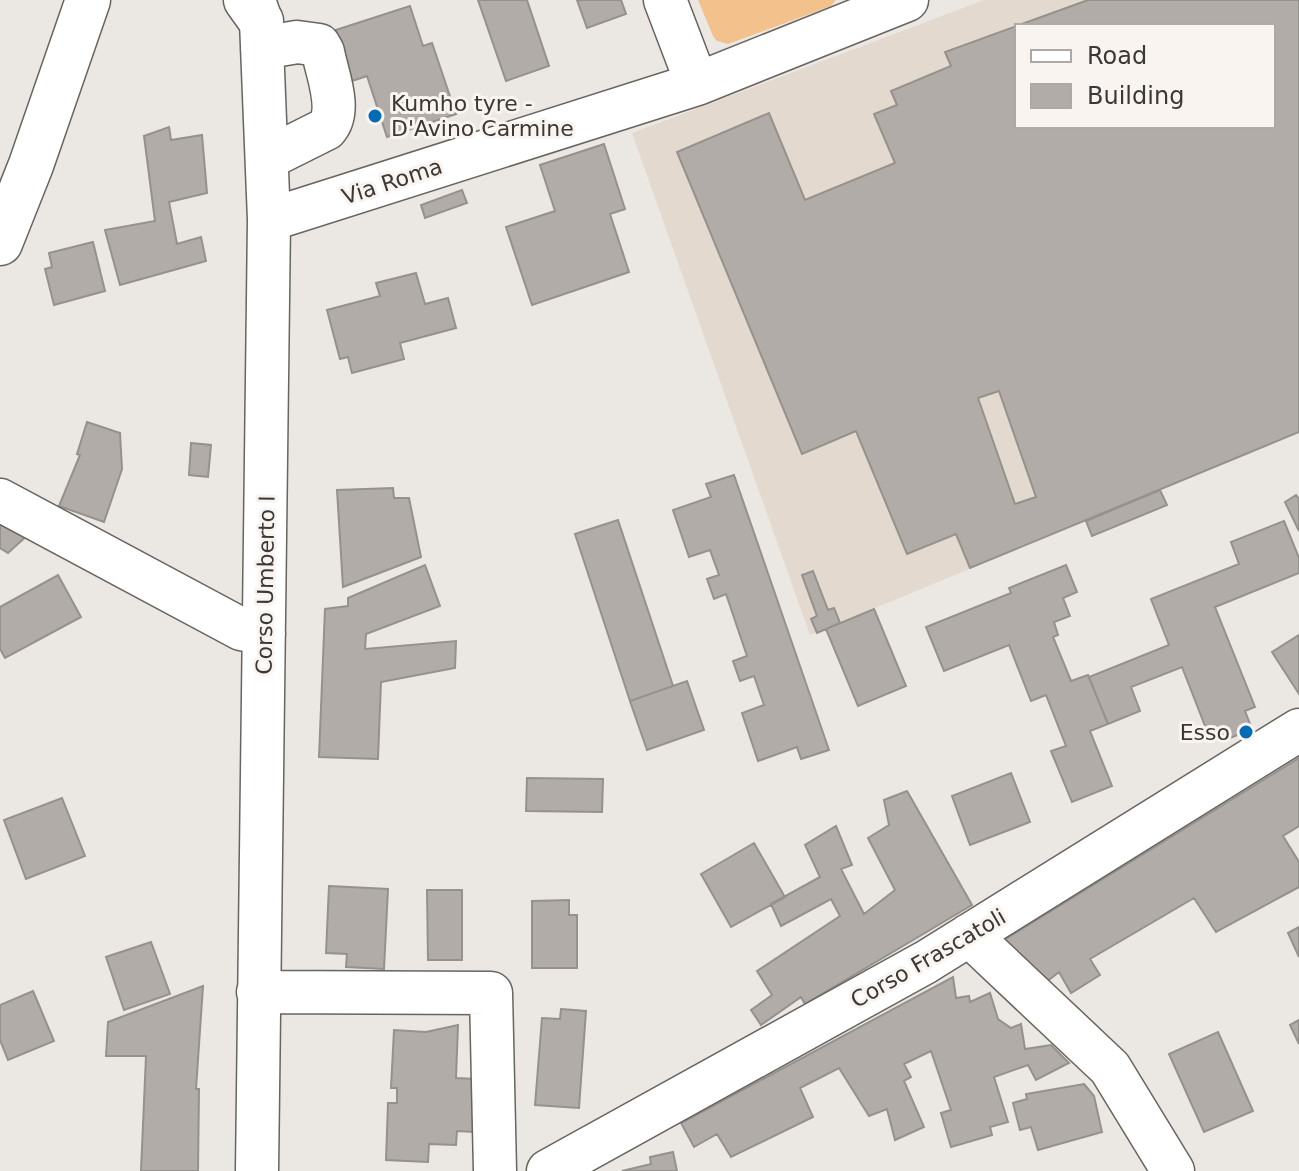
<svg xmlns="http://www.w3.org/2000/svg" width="1299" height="1171" font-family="'DejaVu Sans',sans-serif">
  <rect width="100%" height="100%" fill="#ebe7e2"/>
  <path fill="#e3d9cf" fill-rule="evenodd" d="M 984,0 L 1299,0 L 1299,432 L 810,635 L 632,133 ZM 1017,26 L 1273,26 L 1273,126 L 1017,126 Z"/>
  <path fill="#f2c18c" d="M 698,0 L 836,0 L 831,6 L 728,44 L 717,41 L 713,36 Z"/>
  <path fill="#b1aca8" stroke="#95918d" stroke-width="2" fill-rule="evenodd" d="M 478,0 L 527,0 L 549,66 L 506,81 Z
    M 577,0 L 621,0 L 626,14 L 587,28 Z
    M 1088,0 L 1299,0 L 1299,432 L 970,568 L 956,534 L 907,554 L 856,431 L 802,454 L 677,152 L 769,113 L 805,200 L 895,163 L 874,114 L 897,105 L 891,91 L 951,66 L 945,52 ZM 1017,26 L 1273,26 L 1273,126 L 1017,126 ZM 999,391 L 1036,497 L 1015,504 L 978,398 Z
    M 410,6 L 423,46 L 432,43 L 456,114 L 387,137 L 367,76 L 352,81 L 336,30 Z
    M 169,127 L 171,140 L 202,135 L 207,193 L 169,202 L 177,244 L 201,237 L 206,261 L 120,285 L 105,230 L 155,221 L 144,136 Z
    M 604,144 L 625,209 L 610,214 L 629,272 L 532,305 L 506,227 L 555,211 L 540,165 Z
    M 462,190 L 467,203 L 425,218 L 421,205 Z
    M 93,242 L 105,291 L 54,305 L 45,269 L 52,267 L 49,253 Z
    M 416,273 L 425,304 L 448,298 L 456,328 L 400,343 L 404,359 L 352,373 L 348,357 L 340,359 L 327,310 L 380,296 L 376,283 Z
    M 87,422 L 120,433 L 122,469 L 104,522 L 59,506 L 80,455 L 77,454 Z
    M 191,443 L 211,445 L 208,477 L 189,475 Z
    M 734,475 L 829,750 L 801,759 L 797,747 L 758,761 L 742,713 L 764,705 L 754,676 L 740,681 L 733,661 L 747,656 L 726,594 L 714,599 L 707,579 L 719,575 L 710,550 L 689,557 L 673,510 L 711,497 L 706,484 Z
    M 393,488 L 394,498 L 409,498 L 421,557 L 343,587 L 337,490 Z
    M 1160,490 L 1167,505 L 1092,536 L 1086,521 Z
    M 1296,495 L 1299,499 L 1299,531 L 1285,502 Z
    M 0,516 L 30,533 L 8,553 L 0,548 Z
    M 618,520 L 673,686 L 630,701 L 575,534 Z
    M 1284,521 L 1299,558 L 1299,573 L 1215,607 L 1255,707 L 1245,711 L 1252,729 L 1223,741 L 1217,727 L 1207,731 L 1182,667 L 1131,687 L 1140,711 L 1108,724 L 1089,677 L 1169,645 L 1151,599 L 1239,564 L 1231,542 Z
    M 425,565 L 440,606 L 366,634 L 365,649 L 456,641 L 455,668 L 381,682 L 378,759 L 319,757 L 325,609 L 348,606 L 348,598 Z
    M 1066,565 L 1077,592 L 1063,598 L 1070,616 L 1054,622 L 1058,635 L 1053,637 L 1071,681 L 1088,675 L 1108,724 L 1090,731 L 1112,786 L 1072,802 L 1051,751 L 1066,746 L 1046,695 L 1031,701 L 1009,645 L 944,671 L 926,627 L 1011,593 L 1009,588 Z
    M 813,571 L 828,610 L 834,608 L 840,623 L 817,633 L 811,619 L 817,616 L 802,575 Z
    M 58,575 L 81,617 L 5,658 L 0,649 L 0,607 Z
    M 874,609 L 906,686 L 858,706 L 826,629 Z
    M 1299,635 L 1299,694 L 1272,652 Z
    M 687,681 L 704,730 L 647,750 L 630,701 Z
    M 1299,758 L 1299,826 L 1283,836 L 1299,862 L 1299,887 L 1216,932 L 1194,898 L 1090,959 L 1100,975 L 1071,993 L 1059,972 L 1044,984 L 1004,940 Z
    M 1011,773 L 1030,822 L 970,845 L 952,796 Z
    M 527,778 L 603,779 L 602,812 L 526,811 Z
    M 907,791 L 972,905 L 805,1004 L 801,997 L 761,1025 L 751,1010 L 772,995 L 757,971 L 840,916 L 831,899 L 781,926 L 771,904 L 820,877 L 805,845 L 836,826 L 852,865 L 841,869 L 864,914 L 895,890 L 868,838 L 889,825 L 884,800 Z
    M 62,798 L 85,856 L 26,879 L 4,820 Z
    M 754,843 L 785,897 L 731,927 L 701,874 Z
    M 329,886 L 388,889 L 384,969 L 346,967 L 347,954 L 326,953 Z
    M 427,890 L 462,890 L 462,960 L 428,960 Z
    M 569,900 L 569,915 L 577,915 L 577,968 L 532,968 L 532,901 Z
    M 1299,927 L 1299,957 L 1288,933 Z
    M 151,942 L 170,994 L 124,1010 L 106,957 Z
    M 953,977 L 956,998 L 969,996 L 970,1002 L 990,993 L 998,1019 L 1011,1028 L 1021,1024 L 1025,1049 L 1051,1045 L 1069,1063 L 1036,1080 L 1028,1065 L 994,1077 L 1008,1122 L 990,1127 L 992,1135 L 951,1147 L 941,1113 L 951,1110 L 931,1051 L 904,1064 L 911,1077 L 904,1081 L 924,1127 L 895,1140 L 887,1109 L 869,1116 L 839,1068 L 800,1088 L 813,1117 L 731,1157 L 717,1134 L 694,1147 L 681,1123 Z
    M 203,986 L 196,1089 L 199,1089 L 198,1171 L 141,1171 L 146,1056 L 106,1056 L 108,1022 Z
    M 33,991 L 54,1041 L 8,1060 L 0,1040 L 0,1005 Z
    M 561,1009 L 586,1011 L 579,1108 L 535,1105 L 542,1018 L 560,1019 Z
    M 1299,1020 L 1299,1044 L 1290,1025 Z
    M 458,1025 L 456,1078 L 476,1079 L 473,1132 L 457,1131 L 456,1145 L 429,1144 L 428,1162 L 386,1160 L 388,1103 L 397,1103 L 397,1088 L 391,1088 L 394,1030 L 426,1032 Z
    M 1218,1032 L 1253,1111 L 1204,1132 L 1169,1054 Z
    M 1084,1084 L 1094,1096 L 1102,1132 L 1038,1150 L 1031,1127 L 1020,1130 L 1013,1103 L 1027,1099 L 1026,1094 Z
    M 673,1152 L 677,1171 L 622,1171 L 651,1164 L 650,1157 Z"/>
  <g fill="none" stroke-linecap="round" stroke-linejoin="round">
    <defs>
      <path id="minor" d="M 254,0 L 261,21 L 269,220 L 257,1171
        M 665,0 L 697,84
        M 262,48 L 297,42 L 319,45 L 323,52 C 327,74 343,111 326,129 L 268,158
        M 269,220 L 697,84 L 907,0
        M 0,500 L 241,629 L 264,634
        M 969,935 L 1110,1068 L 1173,1171
        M 258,992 L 491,993 L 495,1171
        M 548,1171 L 926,962 L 1299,730"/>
      <path id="major" d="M 246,0 L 261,21
        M 0,243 L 31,165 L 88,0"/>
    </defs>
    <use href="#minor" stroke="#686460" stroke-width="45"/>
    <use href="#major" stroke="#686460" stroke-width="47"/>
    <use href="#minor" stroke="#fff" stroke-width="42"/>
    <use href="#major" stroke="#fff" stroke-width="44"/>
  </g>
  <g fill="#006cb7" stroke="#f9f4ef" stroke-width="3">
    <circle cx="375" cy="116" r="8"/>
    <circle cx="1246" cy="732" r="8"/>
  </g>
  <g text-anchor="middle" stroke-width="6" stroke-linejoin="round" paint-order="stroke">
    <g font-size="22" fill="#3b3938" stroke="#f9f4ef" text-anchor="start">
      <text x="391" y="111">Kumho tyre -<tspan x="391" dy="25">D'Avino Carmine</tspan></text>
      <text x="1230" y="740" text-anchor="end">Esso</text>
    </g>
    <g font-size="22" fill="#3b3938" stroke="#f9f4ef">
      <text transform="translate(392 181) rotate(-18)" y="8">Via Roma</text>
      <text transform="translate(265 585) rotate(-89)" y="8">Corso Umberto I</text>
      <text transform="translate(928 958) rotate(-30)" y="8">Corso Frascatoli</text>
    </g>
  </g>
  <rect x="1015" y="24" width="260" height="104" fill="#f9f4ef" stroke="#ada9a6" stroke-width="2"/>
  <rect x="1031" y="50" width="40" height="12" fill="#ffffff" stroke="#ada9a6" stroke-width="2"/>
  <text x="1087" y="64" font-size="24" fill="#3b3938">Road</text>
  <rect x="1031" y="84" width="40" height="24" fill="#b1aca8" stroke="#ada9a6" stroke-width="2"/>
  <text x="1087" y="104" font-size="24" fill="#3b3938">Building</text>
</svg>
